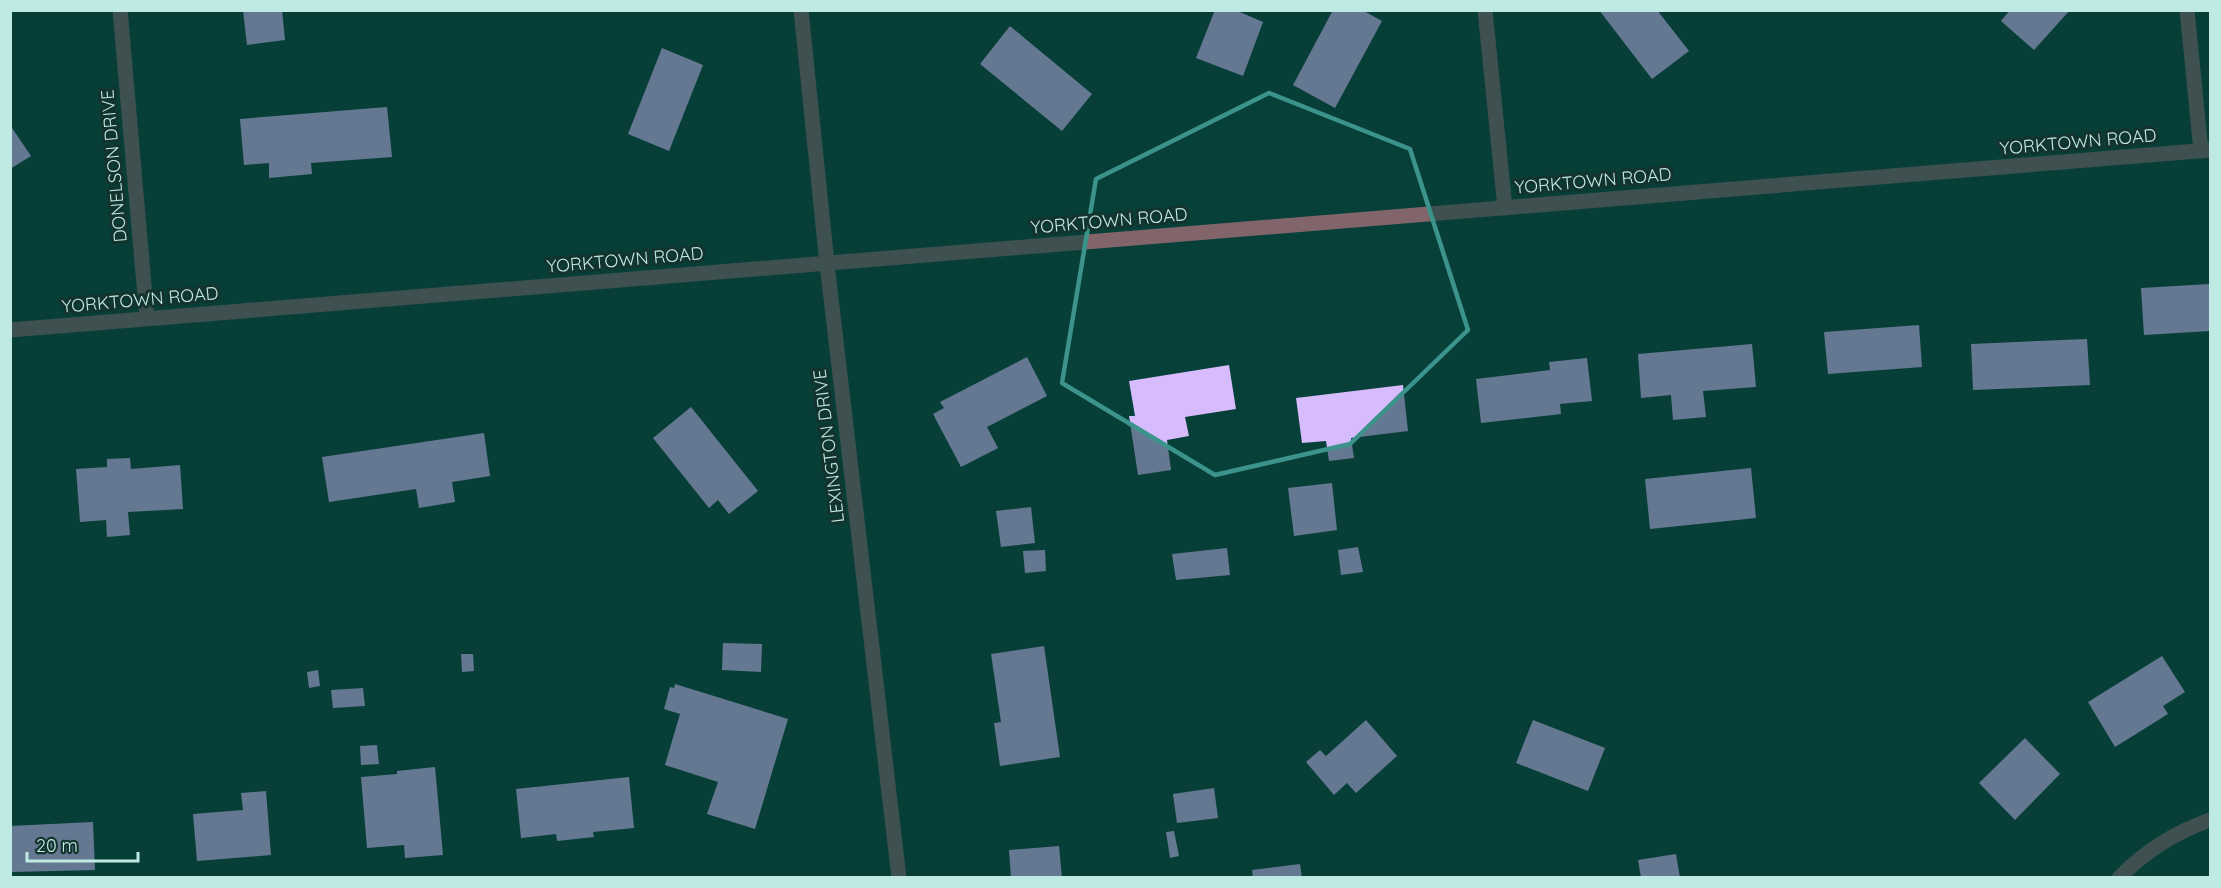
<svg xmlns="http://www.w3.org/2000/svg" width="2221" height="888" font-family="Quicksand,sans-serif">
  <rect width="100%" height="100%" fill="#073f39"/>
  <path fill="#d6bcfc" d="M 243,10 L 282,10 L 285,40 L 247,45 Z
    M 1215,10 L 1235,10 L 1263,22 L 1243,76 L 1196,58 Z
    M 1333,10 L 1362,10 L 1382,21 L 1335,108 L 1293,85 Z
    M 1599,10 L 1657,10 L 1689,51 L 1652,79 Z
    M 2010,10 L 2070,10 L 2034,50 L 2001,21 Z
    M 1010,26 L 1092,94 L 1062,131 L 980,64 Z
    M 662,48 L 703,65 L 669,151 L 628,134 Z
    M 387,107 L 392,157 L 311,163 L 312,174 L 269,178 L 269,163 L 244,165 L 240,119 Z
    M 10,125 L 31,156 L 10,169 Z
    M 2210,284 L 2210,331 L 2144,335 L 2141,288 Z
    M 1919,325 L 1922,367 L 1828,374 L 1824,332 Z
    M 2087,339 L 2090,385 L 1973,390 L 1971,344 Z
    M 1752,344 L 1756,387 L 1703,391 L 1706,417 L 1673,420 L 1671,395 L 1641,398 L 1638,354 Z
    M 1027,357 L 1047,396 L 987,427 L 998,448 L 961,467 L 933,414 L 944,408 L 940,402 Z
    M 1587,358 L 1592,401 L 1560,404 L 1561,414 L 1481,423 L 1476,379 L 1550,370 L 1549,362 Z
    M 1229,365 L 1236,409 L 1185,417 L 1189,436 L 1167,440 L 1171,470 L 1138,475 L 1129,416 L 1135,416 L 1129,381 Z
    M 1403,385 L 1408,431 L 1351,438 L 1354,458 L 1329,461 L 1326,441 L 1302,443 L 1296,398 Z
    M 691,407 L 758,491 L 729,514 L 718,500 L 709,508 L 653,438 Z
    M 484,433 L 490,476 L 452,482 L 455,502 L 419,508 L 416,489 L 329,502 L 322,457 Z
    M 130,458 L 131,469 L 180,465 L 183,509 L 128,512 L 130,535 L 107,537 L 106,520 L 80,522 L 76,469 L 107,467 L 107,459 Z
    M 1751,468 L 1756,518 L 1650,529 L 1645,479 Z
    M 1332,483 L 1337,530 L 1294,536 L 1288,488 Z
    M 1031,507 L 1035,543 L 1001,547 L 996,511 Z
    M 1358,547 L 1363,572 L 1341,575 L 1338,550 Z
    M 1227,548 L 1230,575 L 1176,580 L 1172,554 Z
    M 1045,550 L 1046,571 L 1025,573 L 1023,551 Z
    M 723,643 L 762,644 L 761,672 L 722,670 Z
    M 1044,646 L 1060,757 L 1000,766 L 994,723 L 1001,722 L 991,654 Z
    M 461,654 L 473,654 L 474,671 L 462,672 Z
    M 2162,656 L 2185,692 L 2163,706 L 2168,714 L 2115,747 L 2088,702 Z
    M 318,670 L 320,686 L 309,688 L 307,672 Z
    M 675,684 L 788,719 L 755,829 L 707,814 L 718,782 L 665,765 L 680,714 L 664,709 L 670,687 L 674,688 Z
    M 363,688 L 365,706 L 333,708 L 331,690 Z
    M 1366,720 L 1397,756 L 1356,793 L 1347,783 L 1334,795 L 1306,762 L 1320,750 L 1326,756 Z
    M 1533,720 L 1605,748 L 1588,791 L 1516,763 Z
    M 2025,738 L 2060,774 L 2015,820 L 1979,783 Z
    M 377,745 L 379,764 L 361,765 L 360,746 Z
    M 435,767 L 443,855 L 405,858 L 404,845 L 367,848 L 361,777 L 397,774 L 397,771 Z
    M 629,777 L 634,828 L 593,832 L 594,837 L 557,841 L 556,834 L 521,838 L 516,789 Z
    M 1214,788 L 1218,818 L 1177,823 L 1173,794 Z
    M 266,791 L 271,855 L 197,861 L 193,814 L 243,810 L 241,793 Z
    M 93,822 L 95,870 L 12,872 L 10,826 Z
    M 1174,831 L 1179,856 L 1170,858 L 1166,832 Z
    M 1059,846 L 1062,878 L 1011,878 L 1009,850 Z
    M 1676,854 L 1680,878 L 1641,878 L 1638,860 Z
    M 1300,864 L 1302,878 L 1253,878 L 1252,870 Z"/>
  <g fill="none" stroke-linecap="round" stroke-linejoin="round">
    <path stroke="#82646b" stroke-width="15" d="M 120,10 L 147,319
      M 801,10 L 827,264 L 899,878
      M 1485,10 L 1505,208
      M 2187,10 L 2201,151
      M 10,330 L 2210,150
      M 2119,878 C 2145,851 2176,832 2210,820"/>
  </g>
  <path d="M0 0H2221V888H0ZM 1269,93 L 1410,149 L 1468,330 L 1350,444 L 1215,475 L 1062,383 L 1096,179 Z" fill="#073f39" fill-opacity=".55" fill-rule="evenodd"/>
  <path fill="none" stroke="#3b938b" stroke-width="4.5" stroke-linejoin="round" d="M 1269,93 L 1410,149 L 1468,330 L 1350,444 L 1215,475 L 1062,383 L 1096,179 Z"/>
  <g text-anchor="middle" stroke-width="6" stroke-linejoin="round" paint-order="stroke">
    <g font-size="18" fill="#bfeae3" stroke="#14322e">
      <text transform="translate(2078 142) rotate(-5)" y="6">YORKTOWN ROAD</text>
      <text transform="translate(114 166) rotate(-95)" y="6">DONELSON DRIVE</text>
      <text transform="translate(1593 181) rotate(-5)" y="6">YORKTOWN ROAD</text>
      <text transform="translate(1109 221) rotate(-5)" y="6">YORKTOWN ROAD</text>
      <text transform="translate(625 260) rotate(-5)" y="6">YORKTOWN ROAD</text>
      <text transform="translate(140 300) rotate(-5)" y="6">YORKTOWN ROAD</text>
      <text transform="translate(829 446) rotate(-97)" y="6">LEXINGTON DRIVE</text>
    </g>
  </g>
  <rect width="2221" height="888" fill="none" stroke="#bfeae3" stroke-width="24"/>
  <path d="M27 852v9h111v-9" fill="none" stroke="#bfeae3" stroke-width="3"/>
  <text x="36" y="852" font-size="18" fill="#bfeae3" stroke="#14322e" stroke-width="4.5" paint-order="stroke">20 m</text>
</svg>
